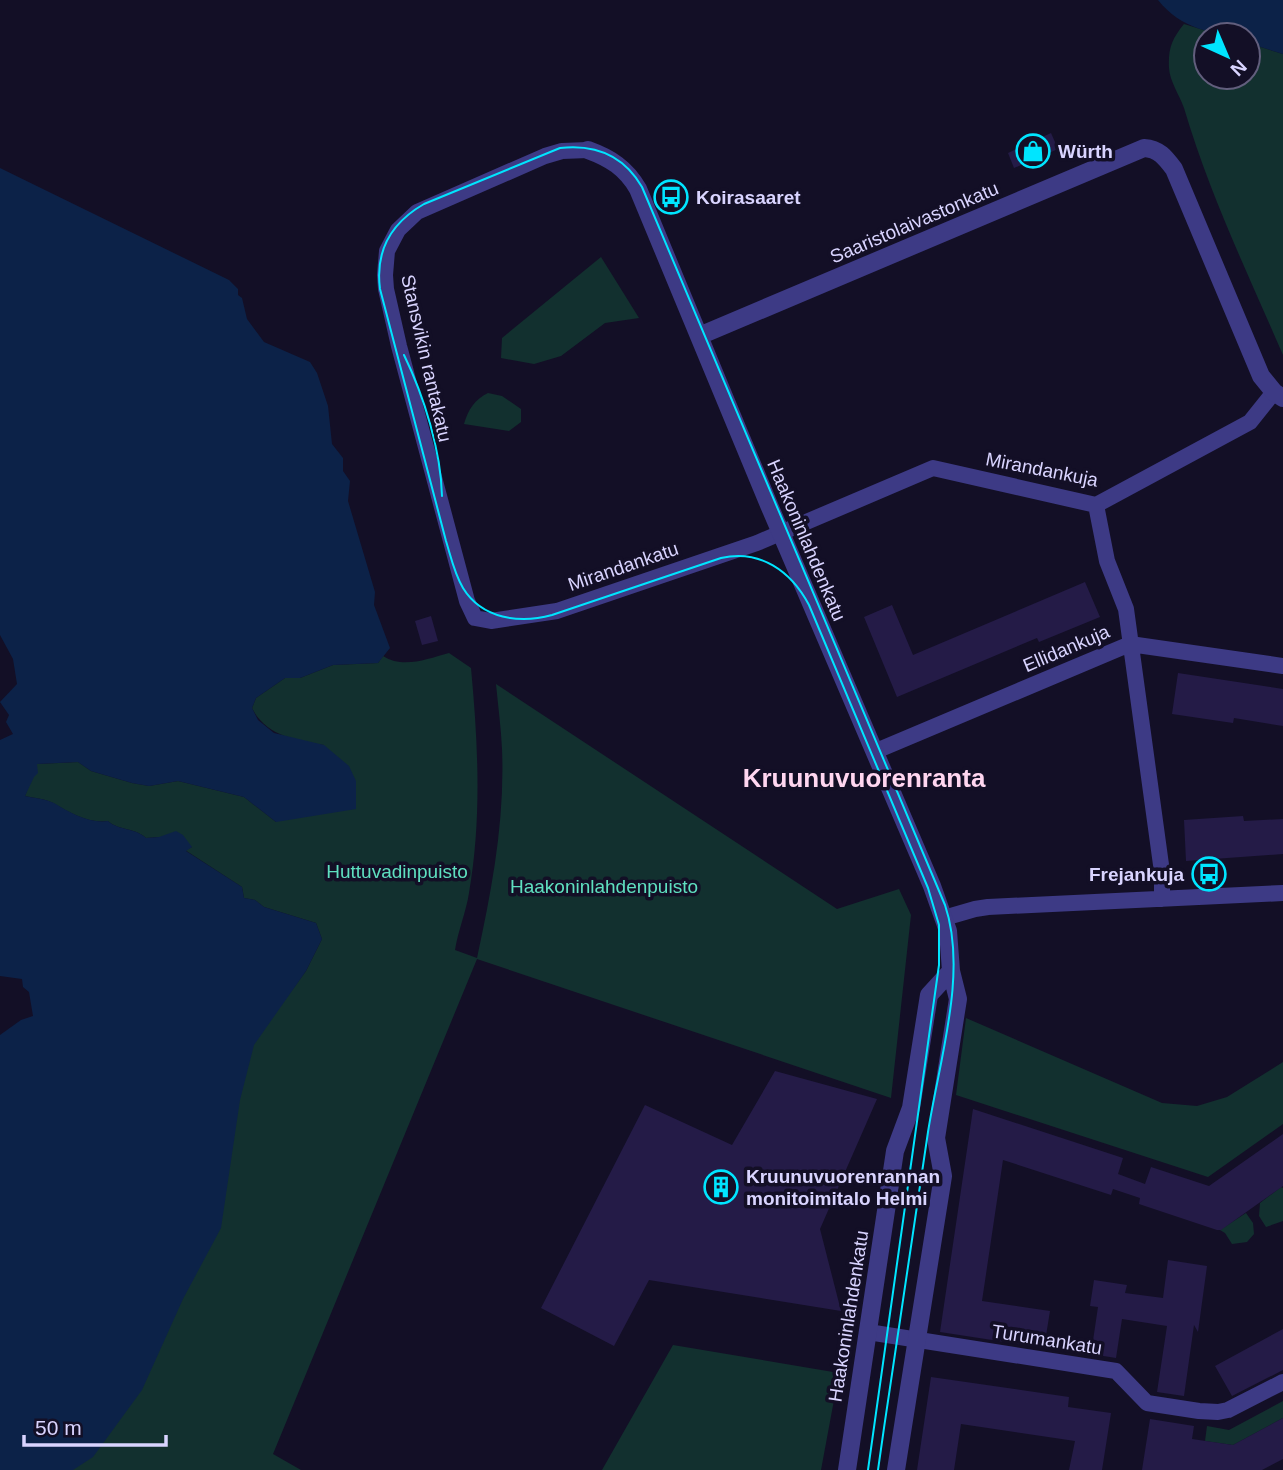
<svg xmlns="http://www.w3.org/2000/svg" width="1283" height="1470" font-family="Helvetica,sans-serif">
  <rect width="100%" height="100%" fill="#130f26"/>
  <path fill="#12302f" d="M 1184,24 L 1220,35 L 1206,35 L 1206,77 L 1248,77 L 1248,43 L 1283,54 L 1283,355 C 1248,274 1209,193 1184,108 C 1179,94 1170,82 1169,68 C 1168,48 1172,39 1184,24 Z
    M 601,257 L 639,318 L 605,323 L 561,356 L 534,364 L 501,358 L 502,338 Z
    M 488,393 L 502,396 L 521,409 L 521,422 L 509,431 L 464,424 C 468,410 475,399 488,393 Z
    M 449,653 L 471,668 C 478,743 482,818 469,893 C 466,912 458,931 455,950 L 477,958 C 492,889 505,820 502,749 C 501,727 498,706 496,684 L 837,909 L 899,889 L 911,915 L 891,1098 L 477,959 L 273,1454 L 301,1470 L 7,1470 L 219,1075 L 268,1023 L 306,971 L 322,939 L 316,923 L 264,907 L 255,900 L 244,898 L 242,887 L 185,850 L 192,847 L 159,837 L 146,838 C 134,827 119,831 108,821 C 89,824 68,812 53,803 C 46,799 34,798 25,796 L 37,764 L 78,762 L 91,771 L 132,783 L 149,786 L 178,781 L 244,797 L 276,822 L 324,745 C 296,740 266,736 252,708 L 256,698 L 285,678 L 300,678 L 333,665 L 378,663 L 383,656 C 403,669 427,659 449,653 Z
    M 966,1018 L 1162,1103 L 1197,1106 L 1227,1097 L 1283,1062 L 1283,1124 L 1208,1177 L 956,1095 Z
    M 1281,1187 L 1283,1188 L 1283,1221 L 1266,1227 L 1259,1216 L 1260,1203 Z
    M 1246,1213 L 1253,1223 L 1254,1234 L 1247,1242 L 1232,1244 L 1225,1233 L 1220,1230 Z
    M 673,1345 L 839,1373 L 821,1470 L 602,1470 Z
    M 1283,1401 L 1283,1418 L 1233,1445 L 1205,1441 L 1207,1426 L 1229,1430 Z"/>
  <path fill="#0c2248" d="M 1158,0 L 1283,0 L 1283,54 L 1248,43 L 1248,35 C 1213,35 1181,29 1158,0 Z
    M 0,168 L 229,280 L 238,289 L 238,295 L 242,298 L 247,319 L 264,342 L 310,362 L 317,373 L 328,406 L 332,444 L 343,458 L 343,471 L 350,481 L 348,501 L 375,592 L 374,605 L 390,648 L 378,663 L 333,665 L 300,678 L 285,678 L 256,698 L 252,708 L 258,720 L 274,733 L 324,745 L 349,766 L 356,781 L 356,809 L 276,822 L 244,797 L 178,781 L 149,786 L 132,783 L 91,771 L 78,762 L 37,764 L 38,773 L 34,777 L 25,796 C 34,798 46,799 54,803 C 68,812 90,824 108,821 C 119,831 134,827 146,838 L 159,837 L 176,831 L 183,835 L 192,847 L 186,851 L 242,887 L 244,898 L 255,900 L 264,907 L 316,923 L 322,939 L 306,971 L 254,1045 L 240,1100 L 221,1228 L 183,1299 L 142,1390 L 93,1457 L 73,1470 L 0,1470 L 0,1035 L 21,1020 L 33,1016 L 29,992 L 23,987 L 22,979 L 0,976 L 0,740 L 13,734 L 6,722 L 9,715 L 0,702 L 17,684 L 13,659 L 0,635 Z"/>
  <path fill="#241b47" d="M 1051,133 L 1058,149 L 1014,168 L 1008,153 Z
    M 1085,582 L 1100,617 L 1039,642 L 1037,638 L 897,697 L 864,617 L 892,605 L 913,655 Z
    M 431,616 L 438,641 L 422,645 L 415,621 Z
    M 1178,673 L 1283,689 L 1283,726 L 1234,718 L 1233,723 L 1172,714 Z
    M 1243,816 L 1244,821 L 1283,819 L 1283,854 L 1186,861 L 1184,820 Z
    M 775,1071 L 877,1099 L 820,1229 L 841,1311 L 649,1280 L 614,1346 L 541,1308 L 645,1105 L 732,1145 Z
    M 973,1109 L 1123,1158 L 1118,1174 L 1145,1184 L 1151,1167 L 1209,1186 L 1283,1134 L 1283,1186 L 1221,1230 L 1217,1230 L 1139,1204 L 1140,1198 L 1113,1189 L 1111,1195 L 1003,1160 L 982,1301 L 1050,1311 L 1044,1348 L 940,1332 Z
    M 1168,1260 L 1207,1266 L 1198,1332 L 1194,1325 L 1184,1396 L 1157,1392 L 1167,1326 L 1122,1319 L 1116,1358 L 1091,1354 L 1098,1307 L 1090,1306 L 1094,1280 L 1127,1285 L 1125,1293 L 1163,1298 Z
    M 1283,1329 L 1283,1370 L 1232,1396 L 1215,1366 Z
    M 931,1377 L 1069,1397 L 1068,1407 L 1111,1413 L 1102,1470 L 1069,1470 L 1075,1441 L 961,1424 L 954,1470 L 917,1470 Z
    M 1283,1418 L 1283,1459 L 1262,1470 L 1142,1470 L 1150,1419 L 1194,1426 L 1192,1439 L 1233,1445 Z"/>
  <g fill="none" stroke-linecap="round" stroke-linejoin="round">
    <path stroke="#3d3a85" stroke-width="16" d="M 588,150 L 562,151 L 545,156 L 417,212 L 398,230 L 387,251 L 385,275 L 386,289 L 399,346 L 467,601 L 475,618 L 491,621 L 557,611 L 757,543 L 933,468 L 1096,505 L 1250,422 L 1274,392
      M 1096,505 L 1107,561 L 1126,609 L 1162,872 L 1162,899
      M 876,751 L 1130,644 L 1283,666
      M 944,918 L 975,909 L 988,907 L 1283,893
      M 868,1332 L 1116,1371 L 1147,1403 L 1199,1411 L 1218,1412 L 1228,1410 L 1283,1382"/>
    <path stroke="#3d3a85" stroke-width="18" d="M 588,150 C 610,158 626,168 638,189 L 769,505 L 932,886 L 948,931 L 951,971 L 958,999 L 936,1138 L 943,1176 L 896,1470
      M 699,336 L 1144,148 C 1159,149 1165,157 1174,169 L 1261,376 L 1274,392 L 1283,398
      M 847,1470 L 895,1151 L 911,1108 L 929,995 L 951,971"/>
    <path stroke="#00e5ff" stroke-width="2" d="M 404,355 C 424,396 441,451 442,496
      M 868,1470 L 939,965 L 939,925 L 928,888 L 809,605 C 791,571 760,549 721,558 L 552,615 C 520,624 482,619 463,588 C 454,573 451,557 446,541 L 380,289 C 375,251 391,223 424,204 L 560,148 C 596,144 624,156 642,187 L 945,905 C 968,973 939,1061 928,1132 C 911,1244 894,1357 878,1470"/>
  </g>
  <defs>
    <symbol id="shop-ring" viewBox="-11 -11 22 22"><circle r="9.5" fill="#130f26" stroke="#00e5ff" stroke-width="1.5"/><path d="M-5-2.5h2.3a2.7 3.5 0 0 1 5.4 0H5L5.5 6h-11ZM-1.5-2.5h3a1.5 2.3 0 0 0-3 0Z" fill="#00e5ff"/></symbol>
    <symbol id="bus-ring" viewBox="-11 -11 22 22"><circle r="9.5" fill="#130f26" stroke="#00e5ff" stroke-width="1.5"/><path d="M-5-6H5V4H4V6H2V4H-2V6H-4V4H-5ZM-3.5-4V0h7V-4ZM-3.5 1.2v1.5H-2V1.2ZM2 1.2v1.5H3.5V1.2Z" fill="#00e5ff"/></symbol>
    <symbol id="building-ring" viewBox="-11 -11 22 22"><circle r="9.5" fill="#130f26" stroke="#00e5ff" stroke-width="1.5"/><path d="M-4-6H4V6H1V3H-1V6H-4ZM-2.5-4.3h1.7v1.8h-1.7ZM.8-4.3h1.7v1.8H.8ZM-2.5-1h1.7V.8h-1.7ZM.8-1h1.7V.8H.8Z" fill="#00e5ff"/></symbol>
  </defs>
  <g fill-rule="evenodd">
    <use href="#shop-ring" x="1014" y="132" width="38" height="38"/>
    <use href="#bus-ring" x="652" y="178" width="38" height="38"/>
    <use href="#bus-ring" x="1190" y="855" width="38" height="38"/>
    <use href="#building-ring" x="702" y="1168" width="38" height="38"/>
  </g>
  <g text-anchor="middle" stroke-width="7" stroke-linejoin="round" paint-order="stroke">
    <g font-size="19" font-weight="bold" fill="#d9d4ff" stroke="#130f26" text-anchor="start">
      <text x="1058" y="158">Würth</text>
      <text x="696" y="204">Koirasaaret</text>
      <text x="1184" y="881" text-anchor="end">Frejankuja</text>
      <text x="746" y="1183">Kruunuvuorenrannan<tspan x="746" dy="22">monitoimitalo Helmi</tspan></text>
    </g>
    <g font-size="19" fill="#d9d4ff" stroke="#130f26">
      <text transform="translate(914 222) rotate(-23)" y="7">Saaristolaivastonkatu</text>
      <text transform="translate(427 358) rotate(77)" y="7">Stansvikin rantakatu</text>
      <text transform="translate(1042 469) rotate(11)" y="7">Mirandankuja</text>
      <text transform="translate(807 540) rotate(67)" y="7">Haakoninlahdenkatu</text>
      <text transform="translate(623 566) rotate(-19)" y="7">Mirandankatu</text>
      <text transform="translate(1066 648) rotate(-23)" y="7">Ellidankuja</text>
      <text transform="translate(848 1316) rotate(-81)" y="7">Haakoninlahdenkatu</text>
      <text transform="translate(1047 1339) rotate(9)" y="7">Turumankatu</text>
    </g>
    <g font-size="19" fill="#5fe0c0" stroke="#130f26">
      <text x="397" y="878">Huttuvadinpuisto</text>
      <text x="604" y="893">Haakoninlahdenpuisto</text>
    </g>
    <g font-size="26" font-weight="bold" fill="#ffd6f0" stroke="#130f26">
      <text x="864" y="787">Kruunuvuorenranta</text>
    </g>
  </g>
  <g transform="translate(1227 56) rotate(136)"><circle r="33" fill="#130f26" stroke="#625e7d" stroke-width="2"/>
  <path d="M0-5L12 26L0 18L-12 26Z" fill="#00e5ff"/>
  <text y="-10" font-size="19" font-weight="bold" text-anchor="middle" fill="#d9d4ff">N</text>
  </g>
  <path d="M24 1435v10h142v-10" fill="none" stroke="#d9d4ff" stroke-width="3.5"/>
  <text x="35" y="1435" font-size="21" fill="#d9d4ff" stroke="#130f26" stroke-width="5" paint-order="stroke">50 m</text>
</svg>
